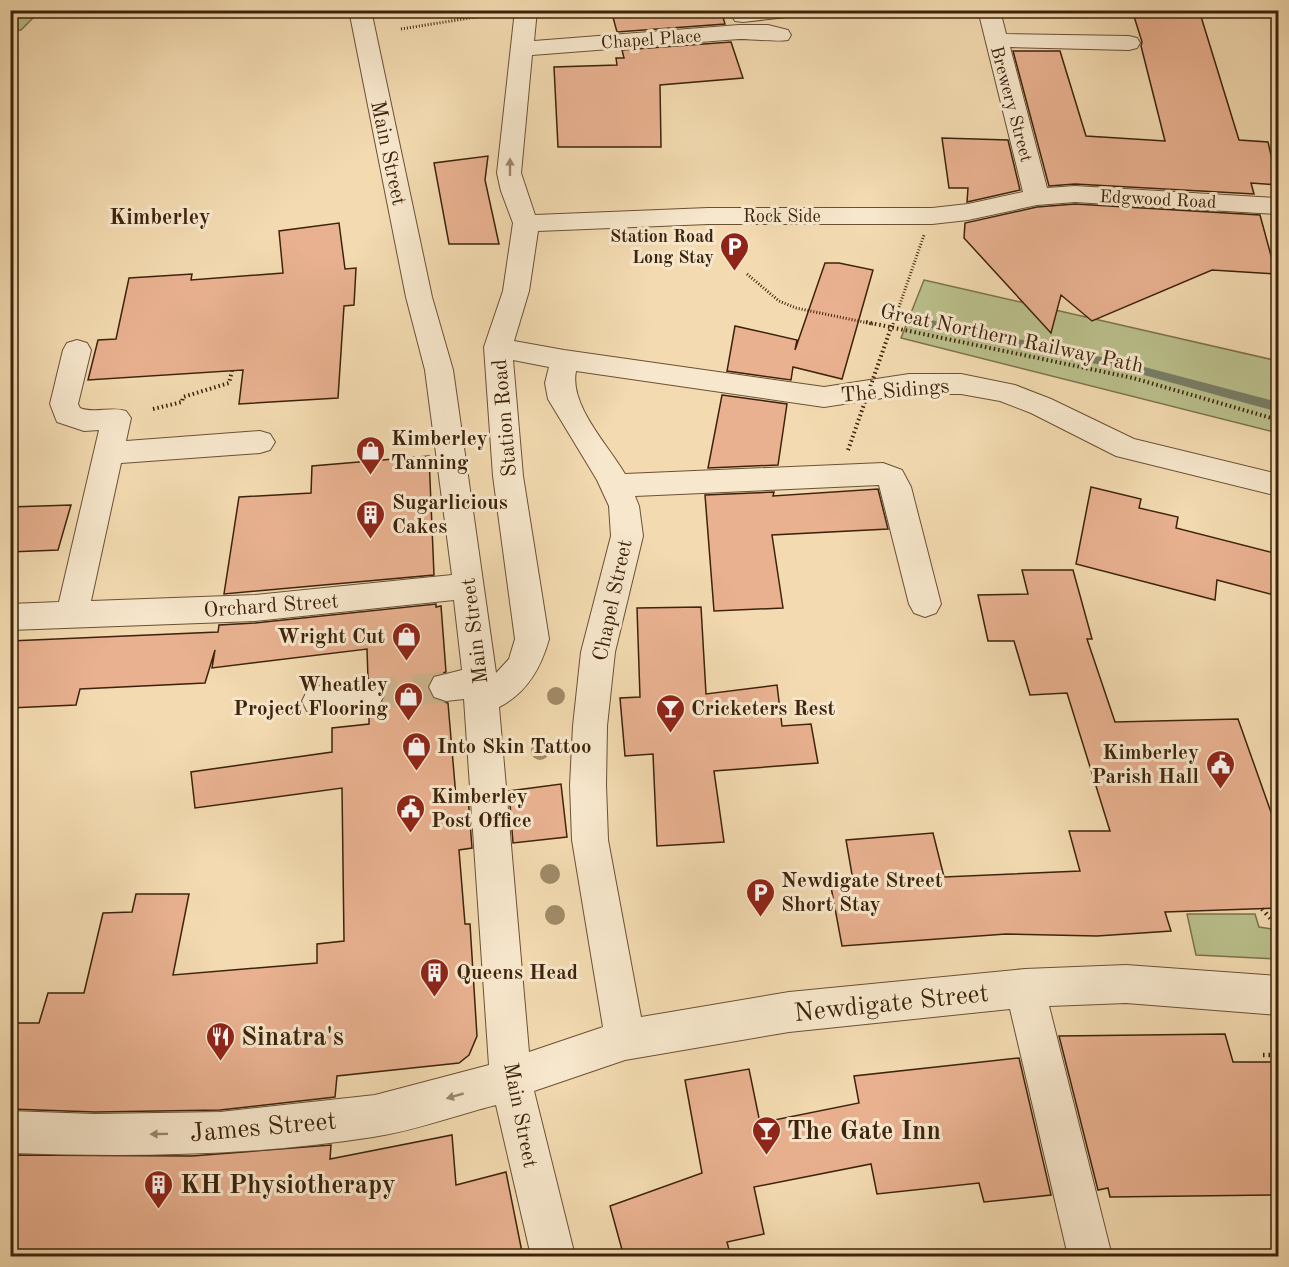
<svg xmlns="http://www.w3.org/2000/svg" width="1289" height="1267" font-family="'Old Standard TT',serif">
  <rect width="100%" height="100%" fill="#f3dab0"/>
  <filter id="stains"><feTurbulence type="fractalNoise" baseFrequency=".00333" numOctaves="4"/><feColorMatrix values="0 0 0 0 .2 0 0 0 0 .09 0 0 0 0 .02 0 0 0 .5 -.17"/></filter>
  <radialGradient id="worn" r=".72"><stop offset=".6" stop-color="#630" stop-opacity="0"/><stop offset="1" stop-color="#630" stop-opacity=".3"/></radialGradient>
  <path fill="#bac08c" stroke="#7c724c" stroke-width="1.5" d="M 11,10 L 40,10 L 40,11 L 21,30 L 11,30 Z
    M 924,280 L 1278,361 L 1278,433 L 901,338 Z
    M 1187,914 L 1255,914 L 1259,927 L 1278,930 L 1278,959 L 1196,955 Z"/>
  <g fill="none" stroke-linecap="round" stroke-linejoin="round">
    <path fill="#777e68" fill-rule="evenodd" d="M 908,315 L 1133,364 L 1278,402 L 1278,412 L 1133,372 L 904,322 L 902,319 Z"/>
  </g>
  <path fill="#e9b190" stroke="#3d230c" stroke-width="1.5" d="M 611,10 L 721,10 L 725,24 L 617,32 Z
    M 1157,10 L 1199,10 L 1239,140 L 1268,142 L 1278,185 L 1251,183 L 1254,194 L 1075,184 L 1049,186 L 1013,51 L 1060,51 L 1086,136 L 1165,141 L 1141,46 L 1142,42 L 1133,13 L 1159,14 Z
    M 731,42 L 743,78 L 660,85 L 661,147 L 558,147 L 554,67 L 617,65 L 616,58 L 624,58 L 622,50 Z
    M 942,138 L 1008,140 L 1020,190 L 967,202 L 968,188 L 949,188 Z
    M 488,156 L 485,180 L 499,244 L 449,244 L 434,163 Z
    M 1075,204 L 1260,215 L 1276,274 L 1212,270 L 1092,321 L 1061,295 L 1051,333 L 964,238 L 965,223 L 1037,207 Z
    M 339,223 L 345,269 L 356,268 L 354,305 L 344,306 L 338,398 L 239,404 L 243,370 L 88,380 L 98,340 L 116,339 L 129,278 L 192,274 L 191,280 L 283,273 L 279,231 Z
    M 825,263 L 839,263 L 873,270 L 842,379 L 793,367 L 791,380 L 727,371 L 735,326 L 797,340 L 795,350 Z
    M 722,395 L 787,404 L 778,465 L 708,468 Z
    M 429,456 L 434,575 L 224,594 L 239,497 L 311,493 L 312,466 Z
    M 1091,487 L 1141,499 L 1139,508 L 1178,517 L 1176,528 L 1278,554 L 1278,596 L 1217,580 L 1215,600 L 1076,564 Z
    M 878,489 L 888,529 L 772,535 L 783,608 L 714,611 L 705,495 L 774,492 L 773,496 Z
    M 71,505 L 58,550 L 10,552 L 10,507 Z
    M 1022,570 L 1073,570 L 1092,639 L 1087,639 L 1115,722 L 1238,719 L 1272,815 L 1278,815 L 1278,908 L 1165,912 L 1171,931 L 1097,936 L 1006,934 L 842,946 L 831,887 L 854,886 L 846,840 L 933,833 L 944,877 L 1080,871 L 1069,831 L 1110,831 L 1067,693 L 1030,695 L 1014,641 L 988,641 L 978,595 L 1028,594 Z
    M 436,604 L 436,607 L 441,606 L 446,672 L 432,676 L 427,688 L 433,699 L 448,703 L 456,797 L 468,796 L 472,848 L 459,850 L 465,924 L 470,924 L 477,1036 L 469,1055 L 459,1063 L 337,1076 L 335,1097 L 220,1110 L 95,1112 L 10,1109 L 10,1023 L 39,1023 L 48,993 L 84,993 L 103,913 L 132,912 L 136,894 L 189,894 L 173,975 L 317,963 L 317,944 L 344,941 L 342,788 L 195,808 L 191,772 L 332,752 L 332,728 L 369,724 L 369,711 L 380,707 L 386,696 L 381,684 L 368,679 L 367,649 L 212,668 L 215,650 L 205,683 L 80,689 L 76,705 L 10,708 L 10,641 L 218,632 L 219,625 L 255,623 Z
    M 701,607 L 706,694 L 777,685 L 782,726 L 811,724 L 818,763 L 714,771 L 724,842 L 657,846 L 653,754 L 625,756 L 620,698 L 640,697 L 637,608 Z
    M 561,784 L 567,837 L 513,843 L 509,791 Z
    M 1225,1034 L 1233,1062 L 1278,1062 L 1278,1195 L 1110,1197 L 1108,1188 L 1098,1190 L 1059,1036 Z
    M 1019,1058 L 1051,1195 L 984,1202 L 979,1183 L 877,1194 L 871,1164 L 754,1187 L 764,1234 L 727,1242 L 731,1257 L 624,1257 L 610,1206 L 702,1173 L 685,1080 L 749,1069 L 760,1123 L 859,1103 L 854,1076 Z
    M 452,1135 L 456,1185 L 506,1172 L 523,1257 L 10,1257 L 10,1155 L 192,1156 L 331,1145 L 330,1159 Z"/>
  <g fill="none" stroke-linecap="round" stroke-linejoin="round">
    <path stroke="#cfb58f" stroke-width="31" stroke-dasharray="31 16" stroke-linecap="butt" d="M 367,695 L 446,687"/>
    <defs>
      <path id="minor" d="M 349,10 L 371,10 L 432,297 L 453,370 L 496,673 L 509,659 L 515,639 L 493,476 L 484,347 L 503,291 L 513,223 L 501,191 L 497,173 L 515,10 L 537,10 L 534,41 L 739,25 L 768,25 L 788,30 L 791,35 L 788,40 C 776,42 753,39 739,39 L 532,55 L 521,173 L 535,215 L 708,208 L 932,208 L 968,204 L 1023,192 L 978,10 L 1000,10 L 1006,34 L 1129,36 L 1137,38 L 1140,43 L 1137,48 L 1129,50 L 1010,47 L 1047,188 L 1075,186 L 1278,198 L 1278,214 L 1075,202 L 1037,205 L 968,220 L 932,224 L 708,224 L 538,231 L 529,291 L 514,341 L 564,350 L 824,387 L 909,374 L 961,374 L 1015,385 L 1051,399 L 1134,439 L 1278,474 L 1278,496 L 1116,456 L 1031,413 L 1000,401 L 961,394 L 909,394 L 824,407 L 576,371 C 569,405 608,445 625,474 L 883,463 L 902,470 L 911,487 L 941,604 L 936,613 L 925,617 L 914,613 L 909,604 L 879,485 L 635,496 L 639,506 L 643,536 L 615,652 L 607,726 L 606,785 L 608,840 L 641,1017 L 789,992 L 1025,969 L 1126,965 L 1278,976 L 1278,1015 L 1126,1003 L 1049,1006 L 1112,1256 L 1068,1256 L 1010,1009 L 789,1032 L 625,1060 L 534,1091 L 575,1256 L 531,1256 L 496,1105 C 456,1115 414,1131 373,1137 C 253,1156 132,1157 10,1153 L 10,1111 L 95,1114 L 220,1112 L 375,1095 L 489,1065 L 464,699 L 446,701 L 434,697 L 429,687 L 434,677 L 462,670 L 454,600 L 255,621 L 10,630 L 10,604 L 59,602 L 99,430 L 84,431 L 57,422 L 50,404 L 63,350 L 67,343 L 77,340 L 87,343 L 91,350 L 78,404 L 80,408 C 94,414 111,406 126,411 L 131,418 L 126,441 L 260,431 L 270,434 L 275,442 L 270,450 L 260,453 L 121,463 L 91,601 L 255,595 L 452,575 L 425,370 L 406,297 ZM 513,360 L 549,367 L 545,383 L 548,399 L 597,480 L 609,506 L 611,536 L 581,652 L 573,726 L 570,785 L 572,840 L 603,1027 L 529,1052 L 499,707 C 527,693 541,668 549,639 L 523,476 Z
        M 806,10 L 804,15 L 796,16 L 743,22 L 735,21 L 732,16 L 739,10 Z
        M 367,681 L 379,685 L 384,695 L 379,705 C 358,713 328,719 307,711 L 302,701 L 307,691 L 319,686 Z"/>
    </defs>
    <use href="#minor" stroke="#6a5135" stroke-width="2"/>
    <path stroke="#3d230c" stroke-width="3" stroke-dasharray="1 2" stroke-linecap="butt" d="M 401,29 L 488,15
      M 747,274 L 779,301 L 796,308 L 873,324"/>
    <path stroke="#3d230c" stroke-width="4" stroke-dasharray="1.5 3" stroke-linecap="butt" d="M 866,322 L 1133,378 L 1278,420
      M 153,409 L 182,402 L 183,397 L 229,383 L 232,371"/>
    <path stroke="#3d230c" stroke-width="4.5" stroke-dasharray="1.5 4" stroke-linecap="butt" d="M 1262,909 L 1271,919 L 1278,918
      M 1263,1055 L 1278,1055"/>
    <use href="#minor" fill="#f7e7cc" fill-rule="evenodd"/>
    <path stroke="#3d230c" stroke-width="3" stroke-dasharray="1 2" stroke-linecap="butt" d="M 893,324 L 924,235"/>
    <path stroke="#3d230c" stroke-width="4" stroke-dasharray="1.5 3" stroke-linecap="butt" d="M 848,450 L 893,322"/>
  </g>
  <g fill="#a08b67">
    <circle cx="556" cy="696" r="9"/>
    <circle cx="540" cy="751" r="9"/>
    <circle cx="550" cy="874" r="10"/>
    <circle cx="555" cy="915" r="10"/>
  </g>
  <defs><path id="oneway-solid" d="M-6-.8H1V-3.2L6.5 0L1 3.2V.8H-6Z" transform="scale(1.5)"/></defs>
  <g fill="#9a856c">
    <use href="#oneway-solid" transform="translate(510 167) rotate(-90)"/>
    <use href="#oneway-solid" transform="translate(455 1096) rotate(164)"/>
    <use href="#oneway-solid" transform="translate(159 1134) rotate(179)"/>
  </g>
  <defs>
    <symbol id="parking-pin" viewBox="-11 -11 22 30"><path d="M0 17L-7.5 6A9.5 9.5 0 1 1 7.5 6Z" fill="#8f2418" stroke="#f7e7cc"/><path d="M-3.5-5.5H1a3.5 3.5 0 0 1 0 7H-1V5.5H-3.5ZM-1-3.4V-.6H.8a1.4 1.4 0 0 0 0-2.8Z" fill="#fff"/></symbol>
    <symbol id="shop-pin" viewBox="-11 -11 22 30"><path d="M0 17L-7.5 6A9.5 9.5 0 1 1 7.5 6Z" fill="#8f2418" stroke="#f7e7cc"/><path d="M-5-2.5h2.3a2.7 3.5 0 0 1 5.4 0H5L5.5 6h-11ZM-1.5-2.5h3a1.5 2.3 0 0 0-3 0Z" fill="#fff"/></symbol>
    <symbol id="building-pin" viewBox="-11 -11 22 30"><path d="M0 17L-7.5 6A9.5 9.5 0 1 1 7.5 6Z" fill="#8f2418" stroke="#f7e7cc"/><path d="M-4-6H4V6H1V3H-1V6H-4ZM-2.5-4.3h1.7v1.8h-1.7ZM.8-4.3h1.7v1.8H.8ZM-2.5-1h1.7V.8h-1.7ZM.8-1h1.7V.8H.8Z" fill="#fff"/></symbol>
    <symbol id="bar-pin" viewBox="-11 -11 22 30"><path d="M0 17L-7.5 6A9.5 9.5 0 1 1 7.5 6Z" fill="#8f2418" stroke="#f7e7cc"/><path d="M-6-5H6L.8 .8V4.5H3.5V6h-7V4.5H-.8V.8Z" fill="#fff"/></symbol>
    <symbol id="civic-pin" viewBox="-11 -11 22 30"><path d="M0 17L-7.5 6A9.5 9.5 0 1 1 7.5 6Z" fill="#8f2418" stroke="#f7e7cc"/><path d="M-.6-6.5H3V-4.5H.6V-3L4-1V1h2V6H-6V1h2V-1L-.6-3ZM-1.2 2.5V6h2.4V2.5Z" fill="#fff"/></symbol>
    <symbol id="restaurant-pin" viewBox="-11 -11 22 30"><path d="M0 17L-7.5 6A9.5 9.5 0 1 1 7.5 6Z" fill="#8f2418" stroke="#f7e7cc"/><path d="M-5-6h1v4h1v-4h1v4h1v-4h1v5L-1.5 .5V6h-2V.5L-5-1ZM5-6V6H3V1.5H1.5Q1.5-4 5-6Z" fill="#fff"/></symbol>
  </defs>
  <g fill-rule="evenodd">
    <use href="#parking-pin" x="718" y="230" width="33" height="45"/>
    <use href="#shop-pin" x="354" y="434" width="33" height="45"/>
    <use href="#building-pin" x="354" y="498" width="33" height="45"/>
    <use href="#shop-pin" x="390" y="620" width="33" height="45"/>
    <use href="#shop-pin" x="392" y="680" width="33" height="45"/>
    <use href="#bar-pin" x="654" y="692" width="33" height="45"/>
    <use href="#shop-pin" x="400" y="730" width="33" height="45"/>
    <use href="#civic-pin" x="1204" y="748" width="33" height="45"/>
    <use href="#civic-pin" x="394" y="792" width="33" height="45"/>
    <use href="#parking-pin" x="744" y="876" width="33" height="45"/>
    <use href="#building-pin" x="418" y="956" width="33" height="45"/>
    <use href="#restaurant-pin" x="204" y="1020" width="33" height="45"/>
    <use href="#bar-pin" x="750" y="1114" width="33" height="45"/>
    <use href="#building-pin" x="142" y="1168" width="33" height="45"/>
  </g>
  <g text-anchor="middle" stroke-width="6" stroke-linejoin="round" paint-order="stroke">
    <g font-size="18" fill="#3d230c" stroke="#f7e7cc">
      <text transform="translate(651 39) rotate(-4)" y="6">Chapel Place</text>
      <text transform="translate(1012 104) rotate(75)" y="6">Brewery Street</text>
      <text transform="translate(1158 199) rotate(3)" y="6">Edgwood Road</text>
      <text x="782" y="222">Rock Side</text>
    </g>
    <g font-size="18" font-weight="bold" fill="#3d230c" stroke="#f7e7cc" text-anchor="end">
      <text x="714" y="242">Station Road<tspan x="714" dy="21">Long Stay</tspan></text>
    </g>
    <g font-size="21" fill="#3d230c" stroke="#f7e7cc">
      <text transform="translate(389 153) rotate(78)" y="7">Main Street</text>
      <text transform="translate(1012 338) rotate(12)" y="7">Great Northern Railway Path</text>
      <text transform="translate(895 390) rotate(-5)" y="7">The Sidings</text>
      <text transform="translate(504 418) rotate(-95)" y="7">Station Road</text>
      <text transform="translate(612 600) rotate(-78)" y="7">Chapel Street</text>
      <text transform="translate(271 605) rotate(-4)" y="7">Orchard Street</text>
      <text transform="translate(474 631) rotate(-97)" y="7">Main Street</text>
      <text transform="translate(521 1115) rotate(79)" y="7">Main Street</text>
    </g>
    <g font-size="21" font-weight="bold" fill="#3d230c" stroke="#f7e7cc" text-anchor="start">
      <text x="391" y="445">Kimberley<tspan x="391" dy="24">Tanning</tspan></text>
      <text x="392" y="509">Sugarlicious<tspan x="392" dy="24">Cakes</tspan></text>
      <text x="385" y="643" text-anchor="end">Wright Cut</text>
      <text x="388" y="691" text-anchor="end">Wheatley<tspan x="388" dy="24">Project Flooring</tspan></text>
      <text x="691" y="715">Cricketers Rest</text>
      <text x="437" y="753">Into Skin Tattoo</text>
      <text x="1199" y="759" text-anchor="end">Kimberley<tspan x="1199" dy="24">Parish Hall</tspan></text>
      <text x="431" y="803">Kimberley<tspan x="431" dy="24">Post Office</tspan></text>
      <text x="781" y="887">Newdigate Street<tspan x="781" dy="24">Short Stay</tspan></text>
      <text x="456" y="979">Queens Head</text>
    </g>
    <g font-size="22" font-weight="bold" fill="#3d230c" stroke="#f7e7cc">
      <text x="160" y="224">Kimberley</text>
    </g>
    <g font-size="26" fill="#3d230c" stroke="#f7e7cc">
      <text transform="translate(891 1002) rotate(-6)" y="9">Newdigate Street</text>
      <text transform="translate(263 1126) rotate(-5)" y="9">James Street</text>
    </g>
    <g font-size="26" font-weight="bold" fill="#3d230c" stroke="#f7e7cc" text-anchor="start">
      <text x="241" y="1045">Sinatra's</text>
      <text x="787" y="1139">The Gate Inn</text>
      <text x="180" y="1193">KH Physiotherapy</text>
    </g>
  </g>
  <rect width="1289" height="1267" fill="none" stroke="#f3dab0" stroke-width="36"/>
  <rect x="12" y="12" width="1265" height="1243" fill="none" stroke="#3d230c" stroke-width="3"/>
  <rect x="18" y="18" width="1253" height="1231" fill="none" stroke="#3d230c" stroke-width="1.5"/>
  <rect width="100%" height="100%" filter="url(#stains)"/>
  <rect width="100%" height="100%" fill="url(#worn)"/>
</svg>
